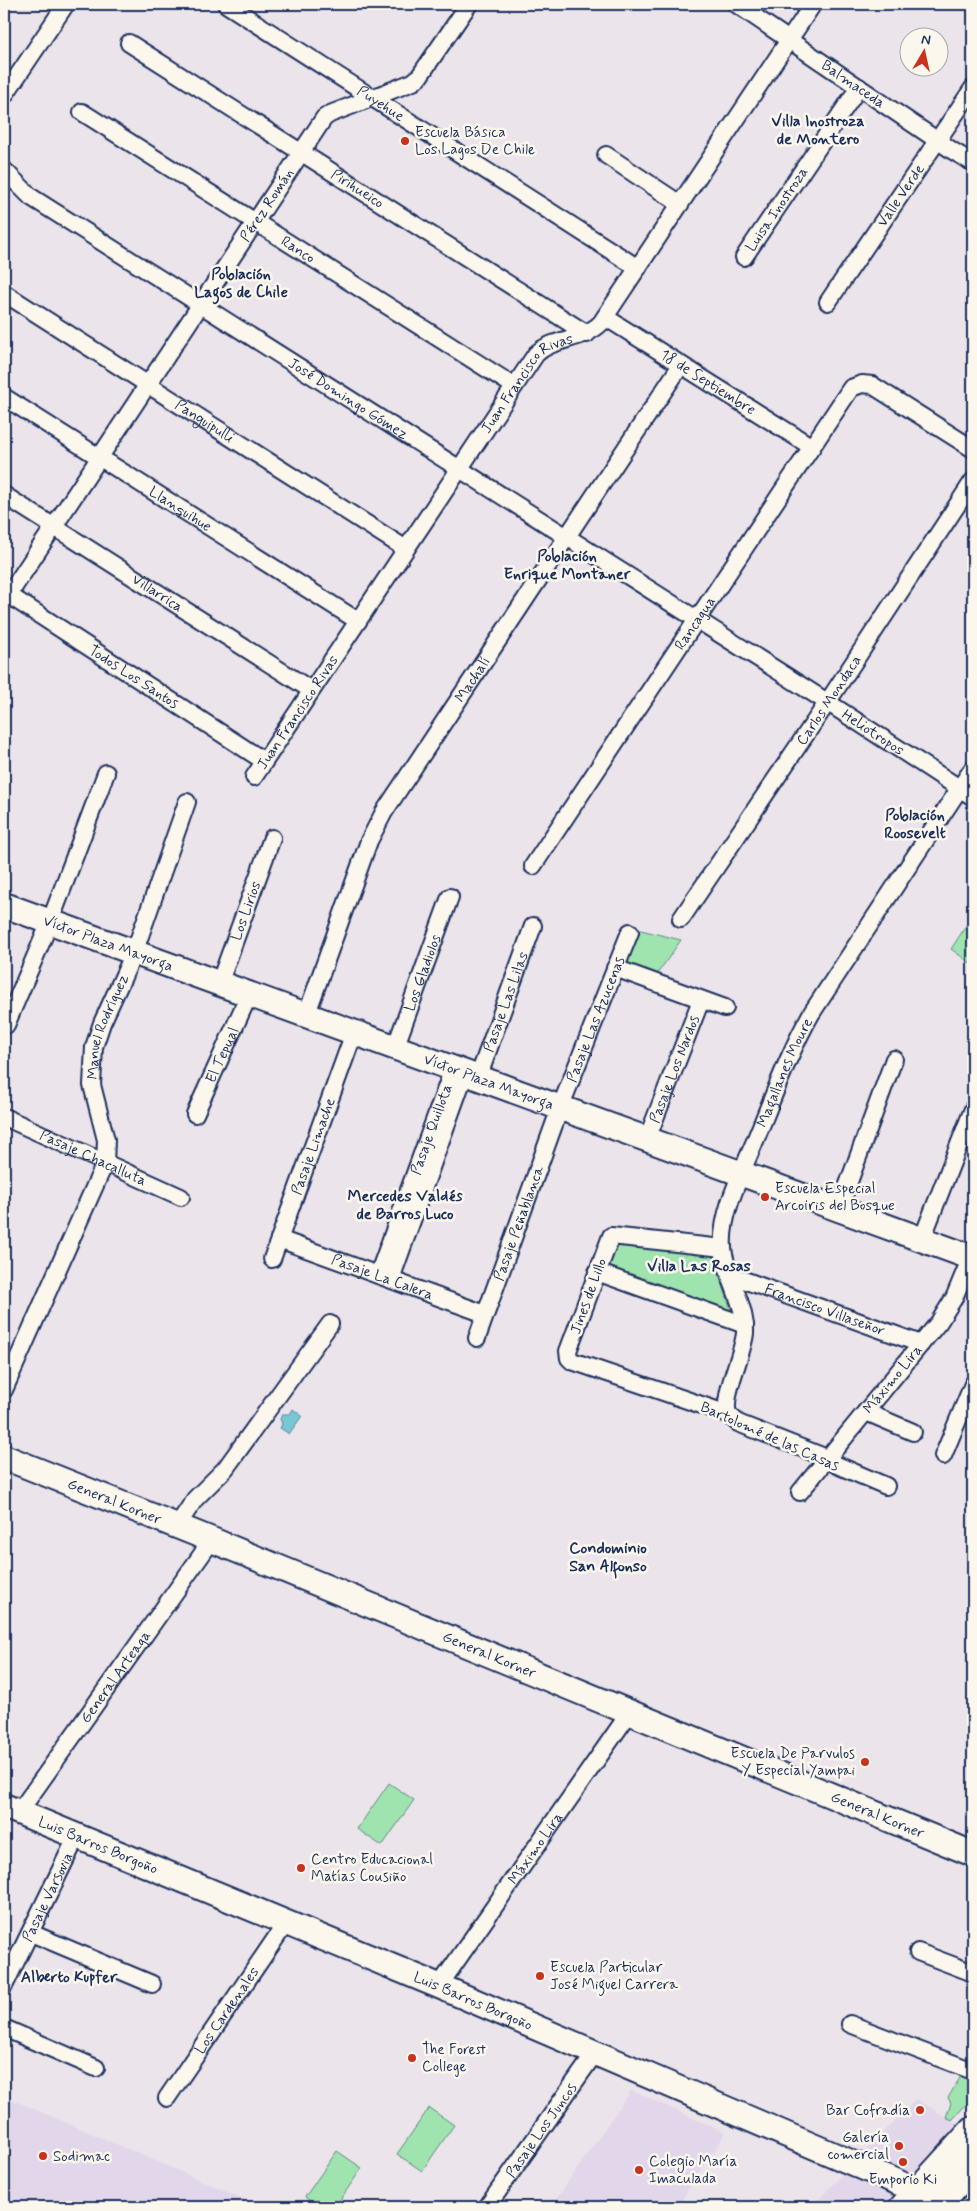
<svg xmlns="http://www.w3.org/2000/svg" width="977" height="2211" font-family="Mynerve,sans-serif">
  <rect width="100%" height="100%" fill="#ece4eb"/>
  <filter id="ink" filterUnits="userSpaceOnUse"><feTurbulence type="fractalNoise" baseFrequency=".02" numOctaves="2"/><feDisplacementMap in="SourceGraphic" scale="10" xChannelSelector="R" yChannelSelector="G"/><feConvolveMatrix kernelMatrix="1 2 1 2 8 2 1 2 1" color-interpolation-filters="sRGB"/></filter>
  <g filter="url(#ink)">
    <path fill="#e2d7ea" d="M 631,2090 L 726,2133 L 677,2207 L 551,2207 Z
      M 4,2096 L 263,2207 L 4,2207 Z
      M 916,2099 L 973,2133 L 973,2207 L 811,2207 Z"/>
    <path fill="#9fe3ae" stroke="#5d8986" d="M 973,915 L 973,965 L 951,949 Z
      M 637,929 L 681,940 L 655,977 L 624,967 Z
      M 615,1240 L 712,1252 L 733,1316 L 607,1271 Z
      M 389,1783 L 414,1800 L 382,1846 L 357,1829 Z
      M 973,2044 L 973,2097 L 952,2120 L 946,2117 L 951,2103 L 948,2098 L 961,2076 Z
      M 429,2108 L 454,2125 L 422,2171 L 397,2154 Z
      M 337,2151 L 362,2168 L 335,2207 L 319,2207 L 305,2197 Z"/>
    <path fill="#78c7d4" stroke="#538aa5" d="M 293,1409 L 302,1416 L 289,1434 L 280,1428 L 282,1424 L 280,1419 L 282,1414 L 290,1414 Z"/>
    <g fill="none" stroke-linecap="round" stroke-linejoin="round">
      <defs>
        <g id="street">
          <path id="s1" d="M 226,4 L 638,268"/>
          <path id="s2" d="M 736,4 L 953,151 L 973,163"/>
          <path id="s3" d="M 129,43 L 587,334"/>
          <path d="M 4,96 L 66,4"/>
          <path id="s4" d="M 82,112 L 514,386"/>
          <path d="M 606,155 L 680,204"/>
          <path id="s5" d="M 4,170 L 31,197 L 827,702 L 973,797"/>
          <path id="s6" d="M 744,257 L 859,87"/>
          <path id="s7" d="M 4,293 L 406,549"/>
          <path id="s8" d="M 828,302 L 973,88"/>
          <path id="s9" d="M 605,317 L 812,447"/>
          <path id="s10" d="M 4,397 L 358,621"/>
          <path id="s11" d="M 4,495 L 311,690"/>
          <path id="s12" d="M 4,592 L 264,761"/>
          <path id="s13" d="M 4,602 L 324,118 L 330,114 L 413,82 L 419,77 L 469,4"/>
          <path id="s14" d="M 254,777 L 536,354 C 554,337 583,341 601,323 L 813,4"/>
          <path id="s15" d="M 533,866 L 851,388 L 862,384 L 872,385 L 973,449"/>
          <path id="s16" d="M 681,919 L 823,709 L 973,481"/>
          <path d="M 615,968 L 725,1008"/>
          <path id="s17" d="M 219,984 L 272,838"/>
          <path id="s18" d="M 306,1016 L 369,841 L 384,812 L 681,365"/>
          <path d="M 6,1025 L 50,922 L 106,773"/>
          <path id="s19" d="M 395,1048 L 450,897"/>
          <path id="s20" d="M 478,1078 L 533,926"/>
          <path id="s21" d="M 195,1114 L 249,995"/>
          <path id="s22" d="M 4,1117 L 181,1197"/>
          <path id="s23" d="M 647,1139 L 701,1000"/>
          <path d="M 839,1209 L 894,1059"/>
          <path id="s24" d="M 279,1239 L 485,1314"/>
          <path d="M 922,1239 L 973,1109"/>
          <path d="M 723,1248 L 611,1236 L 568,1351 L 569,1358 L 572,1361 L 728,1414 L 738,1423 L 827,1458 L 837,1465 L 886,1486"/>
          <path id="s25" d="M 272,1259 L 354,1033"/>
          <path d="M 597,1272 L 745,1325"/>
          <path id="s26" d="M 378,1275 L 453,1069"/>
          <path id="s27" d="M 730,1275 L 921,1344"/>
          <path d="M 391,1279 L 465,1073"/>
          <path id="s28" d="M 477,1338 L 560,1108 L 630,932"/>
          <path id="s29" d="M 4,1390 L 105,1163 L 106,1140 L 92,1085 L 94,1047 L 102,1023 L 134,953 L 187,802"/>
          <path d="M 866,1412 L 913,1432"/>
          <path id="s30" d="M 728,1414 C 722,1395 743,1355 745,1333 C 746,1304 726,1277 723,1248 C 720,1212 744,1169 757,1136 C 774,1095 789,1053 811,1014 L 973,768"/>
          <path d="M 943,1456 L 973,1384"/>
          <path id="s31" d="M 800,1492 L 939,1322 L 954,1298 L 971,1257"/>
          <path d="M 177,1526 L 195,1499 L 225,1469 L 330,1324"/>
          <path id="s32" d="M 19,1812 L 212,1540"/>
          <path d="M 31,1933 L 152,1984"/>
          <path d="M 918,1952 L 973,1973"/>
          <path id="s33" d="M 4,1986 L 77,1836"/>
          <path id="s34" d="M 439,1986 L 630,1712"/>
          <path d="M 850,2024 L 973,2071"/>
          <path d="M 4,2028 L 96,2068"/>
          <path id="s35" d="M 167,2098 L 286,1923"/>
          <path id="s36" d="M 487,2207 L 595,2053"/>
        </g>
        <g id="secondary">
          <path id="s37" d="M 4,905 L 973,1258"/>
          <path id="s38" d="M 4,1457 L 212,1540 L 973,1854"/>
          <path id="s39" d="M 4,1806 L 439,1986 L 918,2191 L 932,2203"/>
        </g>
        <path id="primary" d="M 903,2207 L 973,2130
          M 936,2207 L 973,2166"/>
      </defs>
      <use href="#street" stroke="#1b2f5e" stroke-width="20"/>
      <use href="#secondary" stroke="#1b2f5e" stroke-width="28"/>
      <use href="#primary" stroke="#1b2f5e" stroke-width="30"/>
      <use href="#street" stroke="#fbf7ec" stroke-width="16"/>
      <use href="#secondary" stroke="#fbf7ec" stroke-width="24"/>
      <use href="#primary" stroke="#fbf7ec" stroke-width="26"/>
    </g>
  </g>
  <g fill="#c8321e" stroke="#fbf7ec" stroke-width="2">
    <circle cx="405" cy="141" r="5"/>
    <circle cx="765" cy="1197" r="5"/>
    <circle cx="865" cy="1762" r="5"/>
    <circle cx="301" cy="1868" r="5"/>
    <circle cx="540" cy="1976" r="5"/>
    <circle cx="412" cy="2058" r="5"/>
    <circle cx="920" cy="2110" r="5"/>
    <circle cx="899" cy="2146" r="5"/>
    <circle cx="43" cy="2156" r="5"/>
    <circle cx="903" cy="2162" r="5"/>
    <circle cx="639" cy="2170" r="5"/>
  </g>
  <g text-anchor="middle" stroke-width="5" stroke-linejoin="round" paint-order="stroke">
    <g font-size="15" fill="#1b2f5e" stroke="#fbf7ec">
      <text dy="5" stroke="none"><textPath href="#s2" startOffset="142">Balmaceda</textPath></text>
      <text dy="5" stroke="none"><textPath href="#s1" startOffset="184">Puyehue</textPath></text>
      <text dy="5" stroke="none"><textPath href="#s3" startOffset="271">Pirihueico</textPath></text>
      <text dy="5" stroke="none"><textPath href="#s8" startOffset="129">Valle Verde</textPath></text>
      <text dy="5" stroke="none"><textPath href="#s13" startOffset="476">Pérez Román</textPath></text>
      <text dy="5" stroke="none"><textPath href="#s6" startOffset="58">Luisa Inostroza</textPath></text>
      <text dy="5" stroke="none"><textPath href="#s4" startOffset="256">Ranco</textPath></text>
      <text dy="5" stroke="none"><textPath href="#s9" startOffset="122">18 de Septiembre</textPath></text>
      <text dy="5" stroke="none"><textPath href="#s14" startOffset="482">Juan Francisco Rivas</textPath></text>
      <text dy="5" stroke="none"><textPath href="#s5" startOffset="414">José Domingo Gómez</textPath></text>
      <text dy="5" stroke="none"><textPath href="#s7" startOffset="238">Panguipulli</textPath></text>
      <text dy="5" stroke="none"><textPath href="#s10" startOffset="209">Llanquihue</textPath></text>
      <text dy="5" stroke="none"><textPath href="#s11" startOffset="182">Villarrica</textPath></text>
      <text dy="5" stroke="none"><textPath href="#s15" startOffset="292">Rancagua</textPath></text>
      <text dy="5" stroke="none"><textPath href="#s12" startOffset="155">Todos Los Santos</textPath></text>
      <text dy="5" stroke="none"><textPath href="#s18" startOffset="378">Machalí</textPath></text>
      <text dy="5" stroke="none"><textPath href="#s16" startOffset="264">Carlos Mondaca</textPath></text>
      <text dy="5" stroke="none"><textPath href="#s14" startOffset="78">Juan Francisco Rivas</textPath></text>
      <text dy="5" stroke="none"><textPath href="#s5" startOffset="1036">Heliotropos</textPath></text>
      <text dy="5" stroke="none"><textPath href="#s17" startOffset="78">Los Lirios</textPath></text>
      <text dy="5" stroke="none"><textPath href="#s37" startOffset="111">Víctor Plaza Mayorga</textPath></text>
      <text dy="5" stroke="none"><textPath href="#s19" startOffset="80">Los Gladiolos</textPath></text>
      <text dy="5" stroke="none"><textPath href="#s20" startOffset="81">Pasaje Las Lilas</textPath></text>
      <text dy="5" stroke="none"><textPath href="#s28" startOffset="340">Pasaje Las Azucenas</textPath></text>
      <text dy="5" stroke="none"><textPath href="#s29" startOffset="389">Manuel Rodríguez</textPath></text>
      <text dy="5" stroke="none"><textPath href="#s21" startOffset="65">El Tepual</textPath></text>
      <text dy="5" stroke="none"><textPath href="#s23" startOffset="75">Pasaje Los Nardos</textPath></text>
      <text dy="5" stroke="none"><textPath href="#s30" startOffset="359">Magallanes Moure</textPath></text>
      <text dy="5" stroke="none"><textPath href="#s37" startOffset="516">Víctor Plaza Mayorga</textPath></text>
      <text dy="5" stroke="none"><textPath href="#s26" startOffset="155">Pasaje Quillota</textPath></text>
      <text dy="5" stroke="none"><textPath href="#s25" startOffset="120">Pasaje Limache</textPath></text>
      <text dy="5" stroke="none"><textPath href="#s22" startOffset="98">Pasaje Chacalluta</textPath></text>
      <text dy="5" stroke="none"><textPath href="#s28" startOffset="122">Pasaje Peñablanca</textPath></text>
      <text dy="5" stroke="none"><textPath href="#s24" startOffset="110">Pasaje La Calera</textPath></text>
      <text transform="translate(588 1296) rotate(-70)" y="5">Jines de Lillo</text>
      <text dy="5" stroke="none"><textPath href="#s27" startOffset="101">Francisco Villaseñor</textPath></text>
      <text dy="5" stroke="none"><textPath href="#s31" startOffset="146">Máximo Lira</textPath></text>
      <text transform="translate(770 1436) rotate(24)" y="5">Bartolomé de las Casas</text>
      <text dy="5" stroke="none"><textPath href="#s38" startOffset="119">General Korner</textPath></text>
      <text dy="5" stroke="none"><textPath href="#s38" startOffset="524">General Korner</textPath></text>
      <text dy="5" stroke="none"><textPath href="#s32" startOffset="166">General Arteaga</textPath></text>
      <text dy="5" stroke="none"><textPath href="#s38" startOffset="944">General Korner</textPath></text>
      <text dy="5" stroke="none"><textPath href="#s39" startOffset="102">Luis Barros Borgoño</textPath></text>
      <text dy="5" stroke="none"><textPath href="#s34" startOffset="168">Máximo Lira</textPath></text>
      <text dy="5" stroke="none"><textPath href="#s33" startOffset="99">Pasaje Varsovia</textPath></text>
      <text dy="5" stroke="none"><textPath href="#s39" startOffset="508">Luis Barros Borgoño</textPath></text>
      <text dy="5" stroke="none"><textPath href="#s35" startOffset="106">Los Cardenales</textPath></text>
      <text dy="5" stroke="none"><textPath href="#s36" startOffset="94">Pasaje Los Juncos</textPath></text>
    </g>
    <g font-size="15" fill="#1b2f5e" stroke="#fbf7ec" text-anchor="start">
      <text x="415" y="137">Escuela Básica<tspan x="415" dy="17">Los Lagos De Chile</tspan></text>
      <text x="775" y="1193">Escuela Especial<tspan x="775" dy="17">Arcoiris del Bosque</tspan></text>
      <text x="855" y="1758" text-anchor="end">Escuela De Parvulos<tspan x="855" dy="17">Y Especial Yampai</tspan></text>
      <text x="311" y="1864">Centro Educacional<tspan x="311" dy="17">Matías Cousiño</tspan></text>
      <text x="550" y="1972">Escuela Particular<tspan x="550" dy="17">José Miguel Carrera</tspan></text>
      <text x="422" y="2054">The Forest<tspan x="422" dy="17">College</tspan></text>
      <text x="910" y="2115" text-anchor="end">Bar Cofradía</text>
      <text x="889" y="2142" text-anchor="end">Galería<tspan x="889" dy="17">comercial</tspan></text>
      <text x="53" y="2161">Sodimac</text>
      <text x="649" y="2166">Colegio María<tspan x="649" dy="17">Imaculada</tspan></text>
      <text x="903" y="2184" text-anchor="middle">Emporio Ki</text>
    </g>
    <g font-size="16" font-weight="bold" fill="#1b2f5e" stroke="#fbf7ec">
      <text x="818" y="126">Villa Inostroza<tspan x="818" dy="18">de Montero</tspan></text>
      <text x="241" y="279">Población<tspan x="241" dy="18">Lagos de Chile</tspan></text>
      <text x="567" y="561">Población<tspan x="567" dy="18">Enrique Montaner</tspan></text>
      <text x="915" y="820">Población<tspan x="915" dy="18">Roosevelt</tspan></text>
      <text x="405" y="1201">Mercedes Valdés<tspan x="405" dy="18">de Barros Luco</tspan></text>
      <text x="699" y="1271">Villa Las Rosas</text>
      <text x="608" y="1553">Condominio<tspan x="608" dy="18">San Alfonso</tspan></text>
      <text x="69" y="1982">Alberto Kupfer</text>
    </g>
  </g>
  <rect width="977" height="2211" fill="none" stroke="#fbf7ec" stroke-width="20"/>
  <rect x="10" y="10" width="957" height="2191" fill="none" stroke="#1b2f5e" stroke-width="2" filter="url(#ink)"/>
  <g transform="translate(924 52) rotate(9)"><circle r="24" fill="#fbf7ec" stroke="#a1a7b3"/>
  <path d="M0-4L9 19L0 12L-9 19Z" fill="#c8321e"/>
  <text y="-8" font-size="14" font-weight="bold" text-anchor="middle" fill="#1b2f5e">N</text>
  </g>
</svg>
